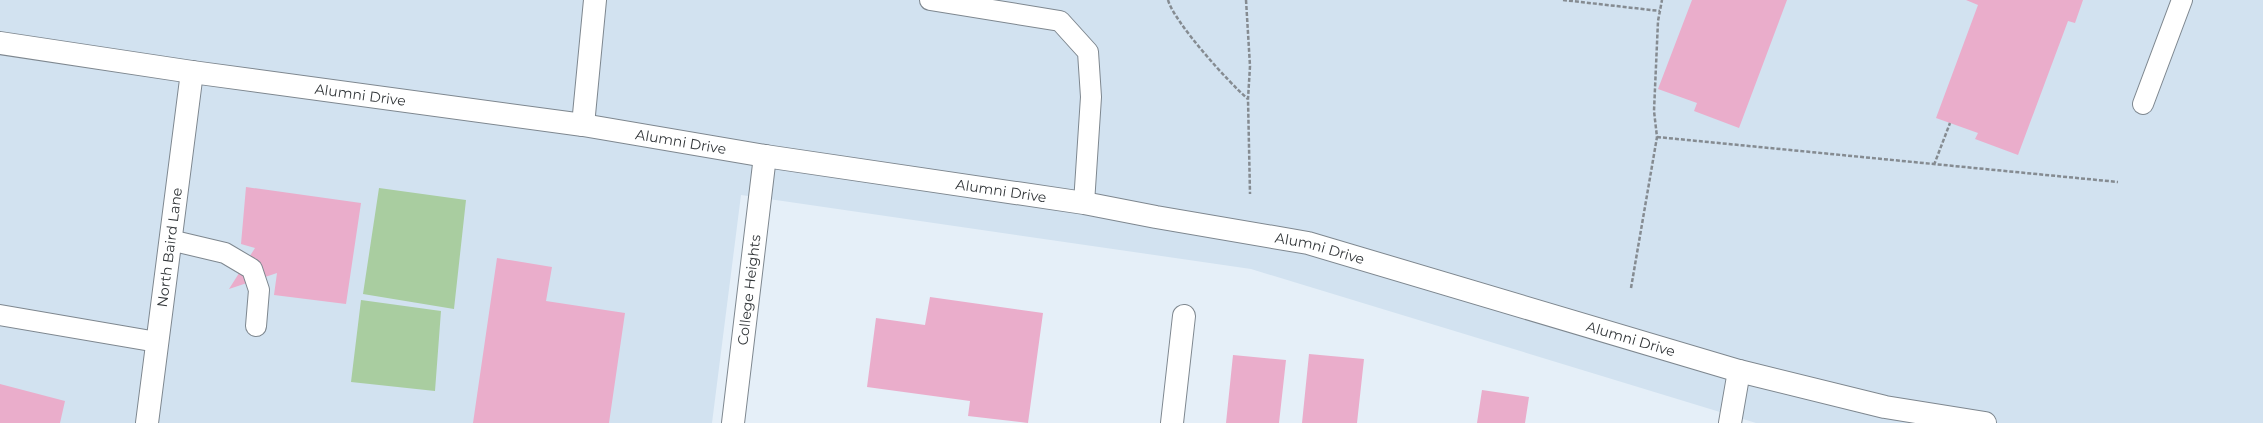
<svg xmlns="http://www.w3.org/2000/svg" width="2263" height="423" font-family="Montserrat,sans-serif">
  <rect width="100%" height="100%" fill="#e5eff8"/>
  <path fill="#d2e2f0" d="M 0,0 L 2263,0 L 2263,423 L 1756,423 L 1251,269 L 741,195 L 712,423 L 0,423 Z"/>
  <path fill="#a9cda0" d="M 379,188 L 466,200 L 454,309 L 363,294 Z
    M 361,300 L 441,311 L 435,391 L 351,382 Z"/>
  <path fill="#eaadcb" d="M 1692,0 L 1787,0 L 1739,128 L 1694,111 L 1697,103 L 1658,89 Z
    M 1966,0 L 2083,0 L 2075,23 L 2068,21 L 2018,155 L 1975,139 L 1978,133 L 1936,118 L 1978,5 Z
    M 246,187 L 361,203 L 346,304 L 274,295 L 277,273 L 229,289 L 255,248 L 241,244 Z
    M 497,258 L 552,267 L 546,301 L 625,313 L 609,423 L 473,423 Z
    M 930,297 L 1043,313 L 1028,423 L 968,416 L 970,401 L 867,387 L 876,318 L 925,325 Z
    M 1309,354 L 1364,359 L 1357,423 L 1302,423 Z
    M 1233,355 L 1286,360 L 1279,423 L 1226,423 Z
    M 0,384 L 65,401 L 60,423 L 0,423 Z
    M 1482,390 L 1529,397 L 1525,423 L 1477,423 Z"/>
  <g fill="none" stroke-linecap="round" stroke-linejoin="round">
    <defs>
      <path id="service" d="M 930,0 L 1060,21 L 1088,52 L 1091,97 L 1084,203
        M 2143,104 L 2182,0
        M 170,240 L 225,253 L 252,269 L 259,290 L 256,326
        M 0,315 L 157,342"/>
      <g id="minor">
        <path id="s1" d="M 0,43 L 192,72 L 583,125 L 765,156 L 1084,203 L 1156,217 L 1308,243 L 1739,371 L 1885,407 L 1985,423"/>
        <path d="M 583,125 L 595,0"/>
        <path id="s2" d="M 147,423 L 192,72"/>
        <path id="s3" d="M 733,423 L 765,156"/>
        <path d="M 1172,423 L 1184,316"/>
        <path d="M 1730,423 L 1739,371"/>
      </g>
    </defs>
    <use href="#service" stroke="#7e878f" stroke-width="22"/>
    <use href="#minor" stroke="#7e878f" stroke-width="24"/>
    <path stroke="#858b91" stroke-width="2.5" stroke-dasharray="4 2" stroke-linecap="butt" d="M 1168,0 C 1174,22 1229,83 1248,99
      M 1246,0 L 1250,66 L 1248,99 L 1250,194
      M 1563,0 L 1660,11
      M 1657,137 L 2118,182
      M 1934,165 L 1950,123
      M 1631,288 L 1657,137 L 1654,111 L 1658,21 L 1662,0"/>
    <use href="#service" stroke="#fff" stroke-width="20"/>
    <use href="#minor" stroke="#fff" stroke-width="22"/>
  </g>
  <g text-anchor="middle" stroke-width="3" stroke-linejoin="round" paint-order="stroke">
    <g font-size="14" fill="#323639" stroke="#fff">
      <text dy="5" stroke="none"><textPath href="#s1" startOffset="364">Alumni Drive</textPath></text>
      <text dy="5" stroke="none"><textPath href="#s1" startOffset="688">Alumni Drive</textPath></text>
      <text dy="5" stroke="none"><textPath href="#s1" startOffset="1012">Alumni Drive</textPath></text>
      <text dy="5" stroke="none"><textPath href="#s2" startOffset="177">North Baird Lane</textPath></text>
      <text dy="5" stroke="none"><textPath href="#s1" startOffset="1336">Alumni Drive</textPath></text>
      <text dy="5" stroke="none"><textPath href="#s3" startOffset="134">College Heights</textPath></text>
      <text dy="5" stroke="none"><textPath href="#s1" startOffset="1660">Alumni Drive</textPath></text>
    </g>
  </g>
</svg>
